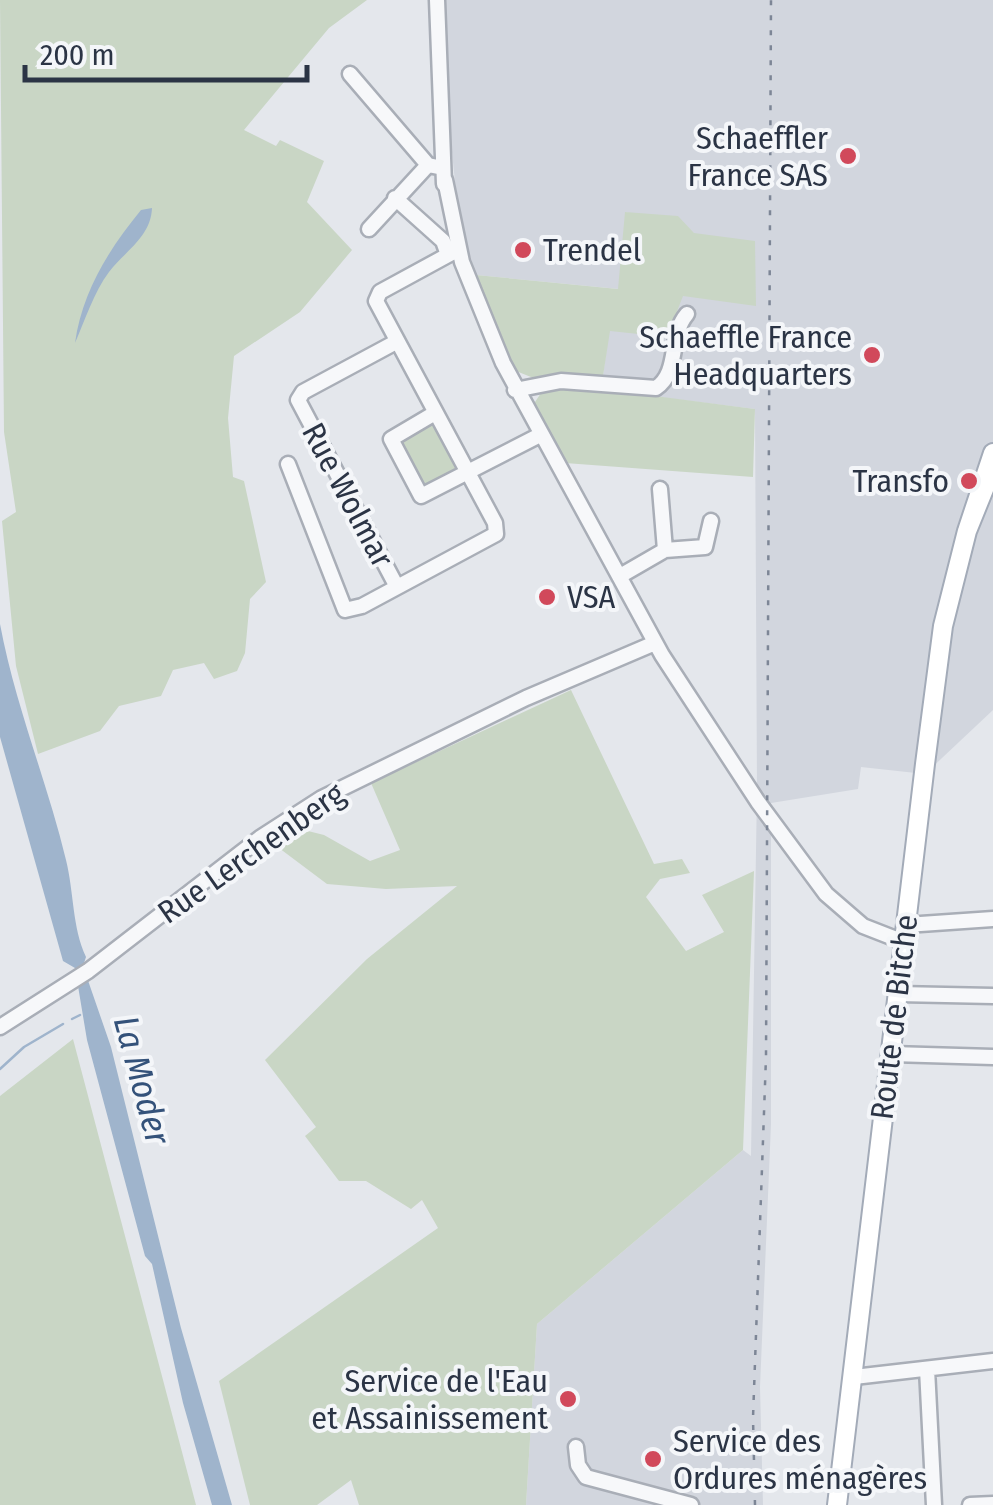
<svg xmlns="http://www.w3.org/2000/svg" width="993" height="1505" font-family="'Fira Sans Condensed',sans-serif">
  <rect width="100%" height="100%" fill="#e4e7ec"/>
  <path fill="#d2d6de" d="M 445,0 L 993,0 L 993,710 L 925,774 L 861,767 L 858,789 L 771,803 L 771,1124 L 760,1387 L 763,1505 L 526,1505 L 537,1324 L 743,1150 L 751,1156 L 757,790 L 755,409 L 601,390 L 609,331 L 694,233 L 626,212 L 619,289 L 476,275 L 465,240 L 455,182 L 447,102 Z"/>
  <path fill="#c9d6c5" d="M 0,0 L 367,0 L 329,28 L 244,130 L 276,146 L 280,140 L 324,161 L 307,202 L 352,250 L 300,312 L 234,356 L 228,418 L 233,477 L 244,481 L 266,582 L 250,599 L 245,653 L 237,671 L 214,679 L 204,663 L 173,670 L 161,696 L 119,706 L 100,731 L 38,754 L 16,666 L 2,521 L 16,512 L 4,432 Z
    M 625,212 L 678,216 L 694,233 L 755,241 L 756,306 L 683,296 L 667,337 L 610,331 L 601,389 L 755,409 L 753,477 L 565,463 L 533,405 L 541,393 L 536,379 L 516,371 L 476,275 L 618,289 Z
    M 429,421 L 436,422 L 460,467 L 458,474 L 420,489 L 398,438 Z
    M 571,690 L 654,864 L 682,859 L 690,873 L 660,879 L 646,897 L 686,951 L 724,932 L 702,895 L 754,871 L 743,1150 L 537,1324 L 526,1505 L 359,1505 L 351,1480 L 317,1505 L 250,1505 L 219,1381 L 438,1228 L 422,1200 L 411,1209 L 366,1181 L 339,1181 L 305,1136 L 316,1127 L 265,1060 L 367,959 L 457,886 L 386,889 L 327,884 L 271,842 L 292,827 L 324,835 L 370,861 L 400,850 L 371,783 Z
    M 73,1039 L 196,1505 L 0,1505 L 0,1096 Z"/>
  <path fill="#9fb4cc" d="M 152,208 C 151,237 125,251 109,272 C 94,292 85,320 75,343 C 82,292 109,249 141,210 Z
    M 0,624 C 15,705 47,781 66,860 C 74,892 72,927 86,957 L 83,966 L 111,1047 L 181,1328 L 232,1505 L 212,1505 L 183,1403 L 152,1264 L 145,1256 L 87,1040 L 75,968 L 63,961 L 0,737 Z"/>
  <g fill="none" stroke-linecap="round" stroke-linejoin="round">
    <path stroke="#9fb4cc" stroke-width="2.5" d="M 72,1019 L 80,1015
      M 0,1069 L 24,1047 L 63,1024"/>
    <defs>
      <path id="minor" d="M 437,0 L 444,184
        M 350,74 L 428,165 L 443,168
        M 445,180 L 462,262 L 503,363 L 662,655 L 758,802 L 826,894 L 863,926 L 904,942
        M 395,198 L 443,241 L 448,255
        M 369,229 L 428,165
        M 396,342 L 303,392 L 298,400 L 397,587
        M 515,390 L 561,381 L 656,388 C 680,372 668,336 687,314
        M 435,413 L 391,439 L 421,496 L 540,435
        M 288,464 L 345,610 L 362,606 L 496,534 L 495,523 L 376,301 L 380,292 L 459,249
        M 660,489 L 665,550
        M 620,576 L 665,550 L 705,547 L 711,521
        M 906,925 L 993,919
        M 898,994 L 993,996
        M 0,1027 L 88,971 L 260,838 L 322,798 L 526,698 L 655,643
        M 892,1054 L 993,1057
        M 927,1369 L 934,1505
        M 854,1377 L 993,1361
        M 576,1447 L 578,1465 L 586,1477 L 691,1505
        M 970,1505 L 993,1504"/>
      <path id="major" d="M 993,453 L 967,531 L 993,467
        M 837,1505 L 925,764 L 943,626 L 967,531"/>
    </defs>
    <use href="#minor" stroke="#a9aeb7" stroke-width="19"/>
    <use href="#major" stroke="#a3abb8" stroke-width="22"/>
    <use href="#minor" stroke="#f7f8fa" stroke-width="14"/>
    <use href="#major" stroke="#fff" stroke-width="18"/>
    <path stroke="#7d8696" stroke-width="2.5" stroke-dasharray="5 10" stroke-linecap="butt" d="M 755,1505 L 753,1418 L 766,1057 L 771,0"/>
  </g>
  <g fill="#d1495b" stroke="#f4f6f9" stroke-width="4">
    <circle cx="848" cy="156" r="10"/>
    <circle cx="523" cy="250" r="10"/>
    <circle cx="872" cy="355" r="10"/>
    <circle cx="969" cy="481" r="10"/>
    <circle cx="547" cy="597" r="10"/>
    <circle cx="568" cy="1399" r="10"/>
    <circle cx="653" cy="1459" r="10"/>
  </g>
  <g text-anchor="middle" stroke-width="8" stroke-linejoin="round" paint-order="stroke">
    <g font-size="32" fill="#2b3445" stroke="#f4f6f9" text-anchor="end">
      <text x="828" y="149">Schaeffler<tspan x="828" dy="37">France SAS</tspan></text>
      <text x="543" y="261" text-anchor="start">Trendel</text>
      <text x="852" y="348">Schaeffle France<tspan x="852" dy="37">Headquarters</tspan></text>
      <text x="949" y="492">Transfo</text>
      <text x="567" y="608" text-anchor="start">VSA</text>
      <text x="548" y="1392">Service de l'Eau<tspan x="548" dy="37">et Assainissement</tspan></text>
      <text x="673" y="1452" text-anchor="start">Service des<tspan x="673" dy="37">Ordures ménagères</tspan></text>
    </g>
    <g font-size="32" fill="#2b3445" stroke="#f4f6f9">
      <text transform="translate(348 495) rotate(62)" y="11">Rue Wolmar</text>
      <text transform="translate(251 853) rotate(-35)" y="11">Rue Lerchenberg</text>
      <text transform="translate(894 1017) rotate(-83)" y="11">Route de Bitche</text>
    </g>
    <g font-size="35" font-style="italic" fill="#34527a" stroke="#f4f6f9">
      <text transform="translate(142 1080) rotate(75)" y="12">La Moder</text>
    </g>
  </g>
  <path d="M25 65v15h282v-15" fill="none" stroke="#2b3445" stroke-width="5"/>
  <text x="40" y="65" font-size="30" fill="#2b3445" stroke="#f4f6f9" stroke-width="8" paint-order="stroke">200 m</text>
</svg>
